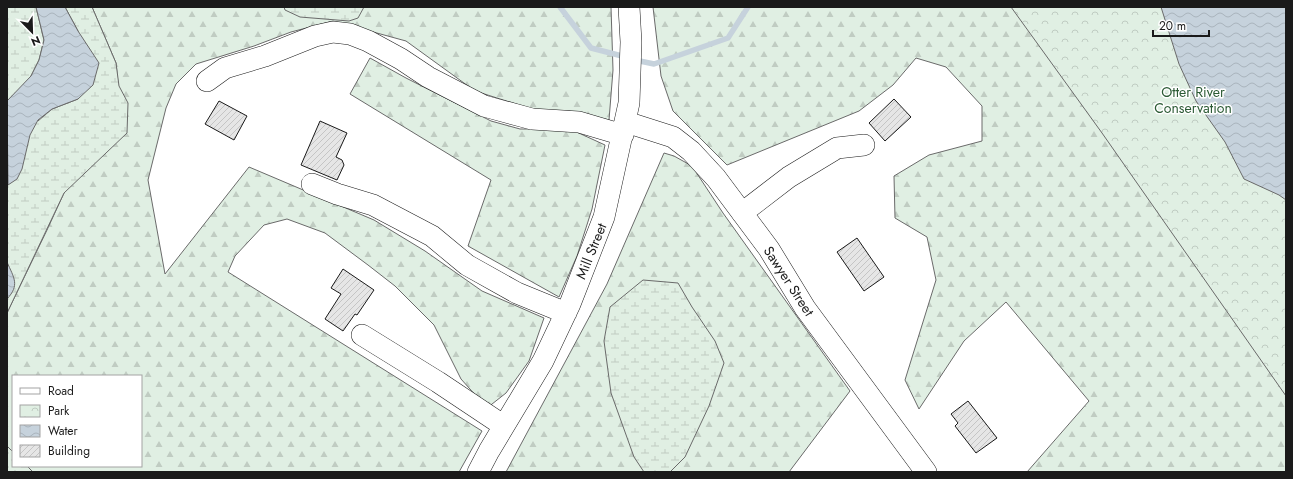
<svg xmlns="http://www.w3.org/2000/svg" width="1293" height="479" font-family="Jost,sans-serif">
  <defs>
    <pattern id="forest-firs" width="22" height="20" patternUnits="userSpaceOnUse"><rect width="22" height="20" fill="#e0efe3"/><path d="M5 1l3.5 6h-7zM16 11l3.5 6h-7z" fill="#c0ccc2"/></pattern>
    <pattern id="wetland-marsh" width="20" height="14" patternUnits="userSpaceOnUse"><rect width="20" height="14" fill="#e0efe3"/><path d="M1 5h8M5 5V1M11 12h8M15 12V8" fill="none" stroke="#c0ccc2"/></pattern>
    <pattern id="park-crowns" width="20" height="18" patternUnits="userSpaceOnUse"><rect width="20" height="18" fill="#e0efe3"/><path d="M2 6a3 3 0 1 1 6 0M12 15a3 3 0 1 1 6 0" fill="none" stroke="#c0ccc2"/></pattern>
    <pattern id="water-waves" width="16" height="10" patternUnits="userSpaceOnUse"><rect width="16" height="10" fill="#c6d2dc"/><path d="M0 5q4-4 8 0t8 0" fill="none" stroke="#aab4bc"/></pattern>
    <pattern id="building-hatch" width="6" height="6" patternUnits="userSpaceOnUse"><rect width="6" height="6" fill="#e6e6e6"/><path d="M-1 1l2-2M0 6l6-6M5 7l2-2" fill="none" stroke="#c5c5c5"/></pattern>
  </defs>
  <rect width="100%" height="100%" fill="#fff"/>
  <path fill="url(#forest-firs)" stroke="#6a6a6a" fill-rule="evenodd" d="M 92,7 L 611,7 L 613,70 L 609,120 L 569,111 L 538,111 L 475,91 L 406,41 L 333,21 L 291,32 L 254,46 L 196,64 L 176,84 L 166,108 L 148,180 L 165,274 L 249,167 L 374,220 L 425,251 L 482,291 L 544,318 L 529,361 L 506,393 L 487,408 L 461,379 L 434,325 L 395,286 L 368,265 L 325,233 L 287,219 L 264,225 L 235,256 L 228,272 L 482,431 L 459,472 L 11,472 L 7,449 L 7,313 L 47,230 L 75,169 L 119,93 L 116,63 ZM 13,376 L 141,376 L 141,466 L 13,466 Z
    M 653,7 L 1161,7 L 1286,200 L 1286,472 L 1027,472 L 1089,401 L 1006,302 L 964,341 L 919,409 L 905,380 L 936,280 L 927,237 L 895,218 L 894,176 L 929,155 L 982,141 L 982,106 L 946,67 L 916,58 L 893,85 L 859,111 L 727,165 L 673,111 L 661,76 Z
    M 370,58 L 406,78 L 491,121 L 520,129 L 570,129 L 605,145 L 592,209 L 577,256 L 559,297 L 468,246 L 491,180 L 350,94 Z
    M 664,153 L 674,156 L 692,166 L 723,213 L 850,391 L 789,472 L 506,472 L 607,284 Z"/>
  <path fill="url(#wetland-marsh)" stroke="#6a6a6a" d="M 7,7 L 36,7 L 44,40 L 39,60 L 31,76 L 38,121 L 52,109 L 78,99 L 78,31 L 65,7 L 92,7 L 116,63 L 119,86 L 128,103 L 127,133 L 64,193 L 7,313 Z
    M 284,7 L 364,7 L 358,18 L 349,21 L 300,17 L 285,10 Z
    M 643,280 L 678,283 L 692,307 L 715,341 L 724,363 L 709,406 L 685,457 L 670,472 L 644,472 L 634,457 L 611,393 L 604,341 L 610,307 Z
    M 7,446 L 13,452 L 13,466 L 27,466 L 33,472 L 7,472 Z"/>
  <path fill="url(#park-crowns)" stroke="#6a6a6a" d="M 1011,7 L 1286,7 L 1286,396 L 1102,133 Z"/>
  <path fill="url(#water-waves)" stroke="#6a6a6a" d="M 36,7 L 65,7 L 78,31 L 99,63 L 93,85 L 78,99 L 52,109 L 38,120 L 30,135 L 22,169 L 17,179 L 8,185 L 7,101 L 31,76 L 39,60 L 44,40 Z
    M 1161,7 L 1286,7 L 1286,200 L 1279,195 L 1244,179 L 1225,142 L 1196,101 L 1179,64 Z
    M 7,262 C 14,278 20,285 7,299 Z"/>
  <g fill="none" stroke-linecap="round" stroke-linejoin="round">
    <path stroke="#c6d2dc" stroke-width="5.5" d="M 560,7 L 591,48 L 626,57
      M 635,60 L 654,64 L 728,38 L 748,7"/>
  </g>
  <path fill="url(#building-hatch)" stroke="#1a1a1a" d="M 894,99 L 911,117 L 885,141 L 869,123 Z
    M 219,101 L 247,116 L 234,140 L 205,124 Z
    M 320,121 L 347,133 L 336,157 L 342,160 L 344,165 L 337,180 L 301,165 Z
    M 857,238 L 884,277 L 864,291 L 837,252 Z
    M 343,269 L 374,290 L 357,315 L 355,314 L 343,331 L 325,319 L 341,294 L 331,288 Z
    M 968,401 L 997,438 L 976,453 L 955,426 L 958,423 L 951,414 Z"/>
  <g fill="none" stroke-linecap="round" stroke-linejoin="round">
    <defs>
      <path id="minor" d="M 207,81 L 225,68 L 265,56 L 315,36 L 333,32 L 350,34 L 368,41 L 401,59 L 428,77 L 484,106 L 532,119 L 579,122 L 623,135
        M 626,122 L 673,137 L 691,151 L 716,178 L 769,249 L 805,308 L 926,472
        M 312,184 L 337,194 L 373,205 L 432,236 L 467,265 L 517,293 L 566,313
        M 742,213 L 789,177 L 837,148 L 864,145
        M 362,335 L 438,382 L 504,426
        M 478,472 L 489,451 L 543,361 L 570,304 L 604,217 L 629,103 L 631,42 L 629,7"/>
    </defs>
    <use href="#minor" stroke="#1a1a1a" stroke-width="22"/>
    <use href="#minor" stroke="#fff" stroke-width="21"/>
  </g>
  <g text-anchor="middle" stroke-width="3" stroke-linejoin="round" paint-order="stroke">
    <g font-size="14" fill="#2b5a34" stroke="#fff">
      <text x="1193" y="97">Otter River<tspan x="1193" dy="16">Conservation</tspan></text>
    </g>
    <g font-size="14" fill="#1a1a1a" stroke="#fff">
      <text transform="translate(591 251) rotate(-68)" y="5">Mill Street</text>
      <text transform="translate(789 281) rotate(57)" y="5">Sawyer Street</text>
    </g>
  </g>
  <rect width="1293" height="479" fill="none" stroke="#1a1a1a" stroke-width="16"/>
  <rect x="12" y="375" width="130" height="92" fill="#ffffff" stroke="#a3a3a3"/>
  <rect x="20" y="388" width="20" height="6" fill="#ffffff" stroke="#a3a3a3"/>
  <text x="48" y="395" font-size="12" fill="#1a1a1a">Road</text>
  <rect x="20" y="405" width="20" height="12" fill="url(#park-crowns)" stroke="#a3a3a3"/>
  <text x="48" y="415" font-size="12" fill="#1a1a1a">Park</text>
  <rect x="20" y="425" width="20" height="12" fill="url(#water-waves)" stroke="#a3a3a3"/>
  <text x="48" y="435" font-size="12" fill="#1a1a1a">Water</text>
  <rect x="20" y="445" width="20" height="12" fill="url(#building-hatch)" stroke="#a3a3a3"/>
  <text x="48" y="455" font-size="12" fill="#1a1a1a">Building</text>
  <g transform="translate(32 32) rotate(157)" stroke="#ffffff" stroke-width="3" paint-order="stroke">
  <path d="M0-3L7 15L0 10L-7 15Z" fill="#1a1a1a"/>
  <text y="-6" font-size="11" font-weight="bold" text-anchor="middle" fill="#1a1a1a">N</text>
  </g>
  <path d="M1153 30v6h56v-6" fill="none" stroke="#1a1a1a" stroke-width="2"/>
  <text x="1159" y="30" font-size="12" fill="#1a1a1a" stroke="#ffffff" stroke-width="3" paint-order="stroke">20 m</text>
</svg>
